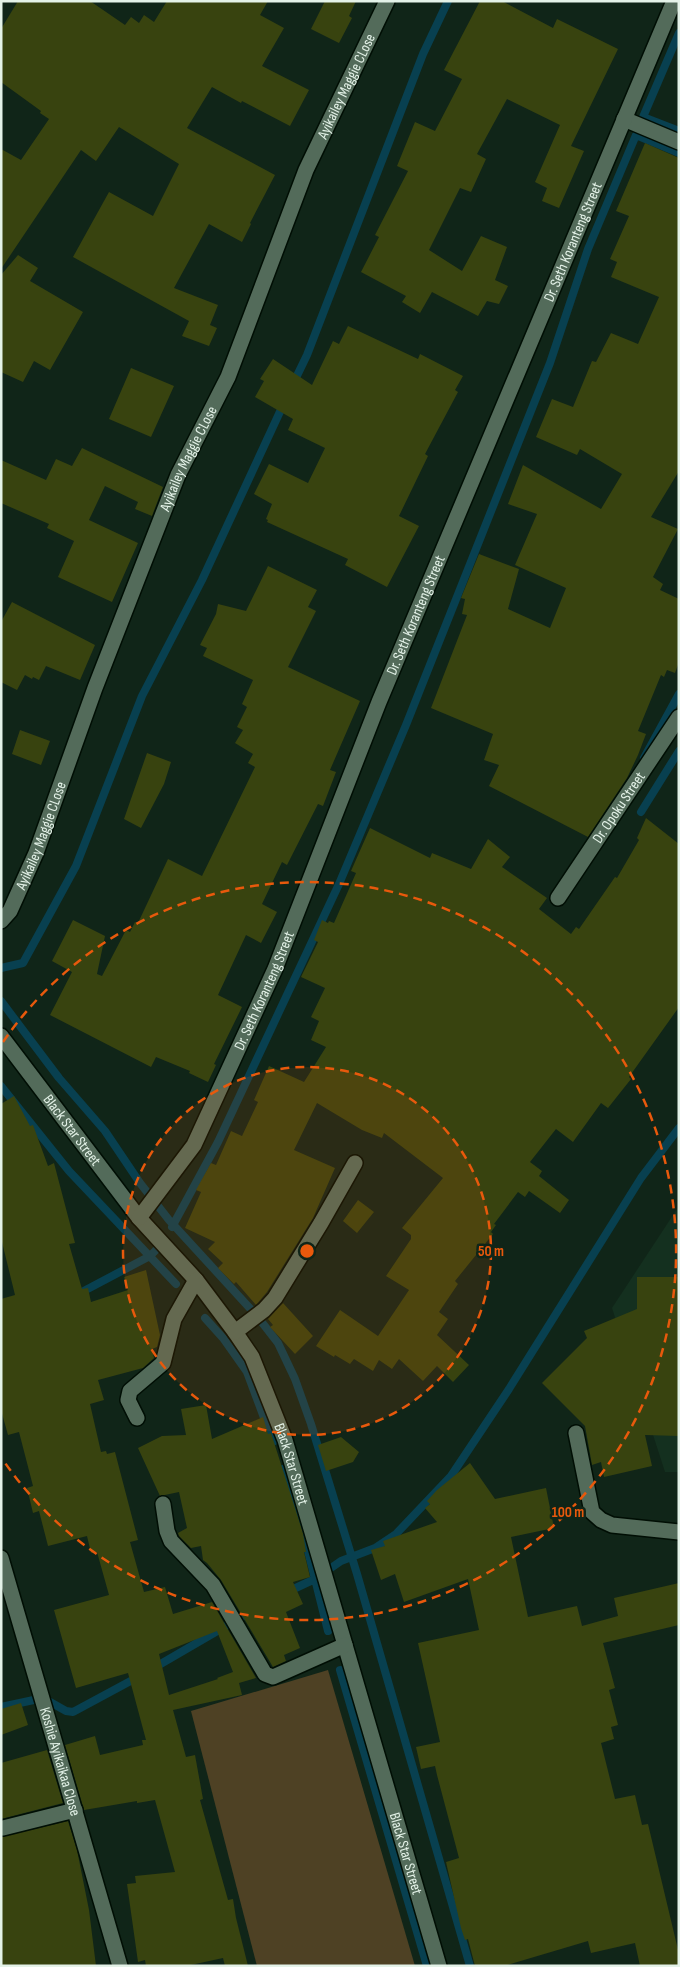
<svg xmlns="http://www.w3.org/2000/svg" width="680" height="1967" font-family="'Sofia Sans Condensed',sans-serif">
  <rect width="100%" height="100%" fill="#102518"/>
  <path fill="#14301f" d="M 679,1206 L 679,1472 L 665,1472 L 612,1308 Z"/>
  <path fill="#4e4124" d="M 328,1670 L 415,1966 L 257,1966 L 191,1711 Z"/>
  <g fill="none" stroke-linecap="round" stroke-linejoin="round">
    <path stroke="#084050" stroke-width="8" d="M 679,33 L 643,117 L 679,131
      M 293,384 L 307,355 L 423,54 L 448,1
      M 644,758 L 679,694
      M 641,812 L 679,751
      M 1,968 L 23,963 L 76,866 L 142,696 L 202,580 L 284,403
      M 1,1001 L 59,1078 L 105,1131 L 140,1183 L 169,1220 L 257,1316 L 278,1343 L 295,1379 L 311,1424 L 357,1574 L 470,1966
      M 1,1086 L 69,1171 L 176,1284
      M 172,1227 L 218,1142 L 339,884 L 406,725 L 550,363 L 588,249 L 636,135 L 679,153
      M 80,1293 L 150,1256 L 155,1251
      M 205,1318 L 223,1338 L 247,1372 L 273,1442
      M 282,1469 L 302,1527 L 328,1631
      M 287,1592 L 315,1579 L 341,1561 L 375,1548 L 396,1534 L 451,1476 L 509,1389 L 641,1178 L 679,1128
      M 152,1669 L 250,1612
      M 340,1670 L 427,1966
      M 1,1707 L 43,1698 L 66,1711 L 73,1712 L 138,1677"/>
  </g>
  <path fill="#38430f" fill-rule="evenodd" d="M 18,1 L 90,1 L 125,25 L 131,17 L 139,23 L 144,15 L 154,22 L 167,1 L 268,1 L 260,15 L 284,28 L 262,66 L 309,90 L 290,126 L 242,101 L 241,103 L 212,87 L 187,128 L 275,175 L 250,223 L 251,224 L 242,242 L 209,224 L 174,288 L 218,305 L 210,325 L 217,328 L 209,346 L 182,336 L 189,321 L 73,257 L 109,192 L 153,216 L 179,164 L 119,127 L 96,161 L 81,150 L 1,269 L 1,149 L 21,160 L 49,119 L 40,113 L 41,111 L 1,82 L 1,29 Z
    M 325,1 L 356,1 L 349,16 L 352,18 L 339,43 L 311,29 Z
    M 480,1 L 502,1 L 553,28 L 557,19 L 618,49 L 571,146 L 584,151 L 559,208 L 542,201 L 547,188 L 535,182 L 560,125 L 507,99 L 477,154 L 486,159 L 471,192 L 460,188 L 429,250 L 462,271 L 481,236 L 507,247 L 495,280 L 508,286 L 499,304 L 487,301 L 478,316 L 432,292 L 420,313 L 402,302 L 406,296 L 361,272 L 379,237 L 375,235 L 408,171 L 397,166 L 415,122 L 435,131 L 462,79 L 444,70 Z
    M 645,143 L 679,158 L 679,471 L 651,517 L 678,529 L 653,577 L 663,584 L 660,590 L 679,599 L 679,662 L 675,673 L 667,670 L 664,677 L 661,675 L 638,731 L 646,734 L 638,755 L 627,778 L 588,837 L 489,786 L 499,765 L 484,760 L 493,734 L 431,708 L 467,615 L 462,614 L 465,599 L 461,598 L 479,554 L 519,569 L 508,609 L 550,628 L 566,588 L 515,565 L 537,514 L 508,504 L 523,465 L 601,509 L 622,474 L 580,449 L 577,455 L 536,437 L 552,399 L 573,407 L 592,361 L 596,362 L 611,333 L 638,344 L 659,297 L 611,277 L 617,262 L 610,259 L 629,216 L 616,211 Z
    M 18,255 L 38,268 L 30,281 L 83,312 L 50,370 L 34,361 L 23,382 L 1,372 L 1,275 Z
    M 348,326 L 418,359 L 420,354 L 463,376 L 455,390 L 458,392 L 425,454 L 428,456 L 399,516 L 419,526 L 387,587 L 345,565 L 348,559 L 267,522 L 268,520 L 266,519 L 272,504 L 254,494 L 269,464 L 308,483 L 325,448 L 288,430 L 293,419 L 255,397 L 264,381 L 260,379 L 273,359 L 312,385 L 333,341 L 339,344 Z
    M 131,368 L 174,386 L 151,437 L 109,419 Z
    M 82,448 L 163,487 L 152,516 L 135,509 L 138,502 L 105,486 L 89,520 L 138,543 L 112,602 L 58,577 L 74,541 L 47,528 L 49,524 L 1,503 L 1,460 L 46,480 L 56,459 L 72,466 Z
    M 268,566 L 317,590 L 308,607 L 316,611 L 288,667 L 360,701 L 330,770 L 336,772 L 323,806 L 318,804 L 287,865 L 282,862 L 262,904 L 277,912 L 261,943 L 246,935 L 218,995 L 242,1007 L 214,1064 L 216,1065 L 208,1082 L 189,1073 L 190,1071 L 156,1057 L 151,1067 L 50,1015 L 72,972 L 52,961 L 73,920 L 105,936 L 97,974 L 102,976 L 126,930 L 130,932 L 135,922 L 138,923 L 168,859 L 202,876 L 255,767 L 248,763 L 253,754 L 235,743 L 243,730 L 237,727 L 247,707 L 242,704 L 253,680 L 203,656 L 207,648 L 200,645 L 216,614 L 218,604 L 246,611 Z
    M 12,602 L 95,645 L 80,680 L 46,666 L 39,680 L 33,677 L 32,679 L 25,675 L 17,690 L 1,682 L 1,622 Z
    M 20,730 L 50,741 L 41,765 L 12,754 Z
    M 147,753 L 171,762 L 164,784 L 141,828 L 124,819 Z
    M 646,818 L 679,844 L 679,1007 L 629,1077 L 631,1079 L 608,1108 L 601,1103 L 573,1142 L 556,1129 L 530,1162 L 542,1171 L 539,1176 L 569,1200 L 560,1213 L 529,1191 L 525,1197 L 518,1192 L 494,1224 L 496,1225 L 491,1232 L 493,1234 L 455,1281 L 458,1284 L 439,1312 L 448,1319 L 437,1335 L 469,1365 L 453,1382 L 437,1366 L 423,1381 L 399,1359 L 392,1369 L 379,1360 L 373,1371 L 354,1359 L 350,1364 L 335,1355 L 334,1357 L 316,1346 L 340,1310 L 378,1336 L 409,1290 L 386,1276 L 411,1239 L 411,1235 L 402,1228 L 443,1178 L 384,1133 L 382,1138 L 362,1130 L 317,1103 L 294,1150 L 335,1168 L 313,1218 L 267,1292 L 256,1305 L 236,1282 L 234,1284 L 218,1268 L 223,1263 L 208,1249 L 215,1242 L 185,1228 L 201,1192 L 196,1190 L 211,1163 L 216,1165 L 231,1131 L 242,1136 L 258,1102 L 254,1100 L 269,1066 L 304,1082 L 326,1047 L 311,1040 L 319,1021 L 311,1017 L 325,988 L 301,977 L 318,942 L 314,940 L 322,920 L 328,923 L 329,921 L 334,923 L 356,873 L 351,871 L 370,828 L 430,858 L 432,853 L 471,869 L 488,839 L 510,857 L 502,867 L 547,898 L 539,909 L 571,934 L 576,927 L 579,929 L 615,877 L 617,878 L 639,840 L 637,838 Z
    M 14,1096 L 30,1126 L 33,1125 L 48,1166 L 54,1163 L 75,1243 L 69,1244 L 82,1289 L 88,1288 L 91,1302 L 128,1290 L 124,1277 L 146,1270 L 160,1335 L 157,1347 L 152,1349 L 154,1358 L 143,1368 L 98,1380 L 104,1400 L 90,1404 L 101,1452 L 106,1451 L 107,1454 L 115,1452 L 138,1540 L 130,1542 L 144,1592 L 165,1587 L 173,1614 L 212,1602 L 256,1678 L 239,1683 L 242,1695 L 173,1710 L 186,1757 L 195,1755 L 203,1799 L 200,1800 L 228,1900 L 233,1899 L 236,1918 L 248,1966 L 225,1966 L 223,1958 L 186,1966 L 146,1966 L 145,1960 L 138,1962 L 127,1884 L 136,1883 L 135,1876 L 175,1872 L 155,1800 L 137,1803 L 137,1801 L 84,1810 L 65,1745 L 95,1736 L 100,1755 L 143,1745 L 142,1740 L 146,1740 L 128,1673 L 76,1688 L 54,1610 L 109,1595 L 97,1552 L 91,1553 L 87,1536 L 48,1546 L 39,1511 L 33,1513 L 27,1488 L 33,1486 L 19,1432 L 8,1435 L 1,1410 L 1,1299 L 15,1295 L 1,1238 L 1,1104 ZM 217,1631 L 233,1672 L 217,1678 L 218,1679 L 169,1695 L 159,1654 Z
    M 358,1200 L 374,1212 L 357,1233 L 343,1221 Z
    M 637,1277 L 679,1277 L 679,1436 L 645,1435 L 652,1466 L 604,1477 L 601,1462 L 592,1465 L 585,1426 L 542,1383 L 587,1338 L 584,1331 L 637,1309 Z
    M 283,1303 L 313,1336 L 295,1354 L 270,1327 L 273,1325 L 268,1319 Z
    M 206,1405 L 212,1439 L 263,1417 L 268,1434 L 271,1433 L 303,1533 L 306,1552 L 304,1552 L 310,1577 L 293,1582 L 303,1604 L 286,1612 L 300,1648 L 284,1655 L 286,1661 L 273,1667 L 221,1580 L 207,1563 L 203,1560 L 201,1546 L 191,1548 L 179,1536 L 178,1533 L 187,1528 L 179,1492 L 160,1496 L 138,1448 L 162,1436 L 186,1435 L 181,1409 Z
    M 341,1437 L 359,1452 L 353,1462 L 326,1471 L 318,1445 Z
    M 470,1463 L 495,1499 L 546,1488 L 554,1528 L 511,1537 L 528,1617 L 577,1606 L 582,1626 L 618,1616 L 614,1598 L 679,1583 L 679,1625 L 603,1643 L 615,1688 L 609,1690 L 618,1725 L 611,1727 L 614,1739 L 601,1743 L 615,1799 L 635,1795 L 642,1825 L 648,1824 L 679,1954 L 679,1966 L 640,1966 L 635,1943 L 591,1953 L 588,1941 L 504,1966 L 475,1966 L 468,1939 L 465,1940 L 461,1928 L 446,1862 L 459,1858 L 437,1775 L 435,1766 L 421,1769 L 416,1747 L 440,1742 L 418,1643 L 479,1630 L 468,1579 L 404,1602 L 395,1574 L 381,1580 L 371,1550 L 385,1546 L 383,1541 L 437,1522 L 425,1508 L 430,1504 L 427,1501 L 437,1490 Z
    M 21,1703 L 28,1725 L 1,1735 L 1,1709 Z
    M 47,1750 L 63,1803 L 1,1819 L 1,1763 Z
    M 68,1821 L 77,1850 L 89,1910 L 96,1966 L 1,1966 L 1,1837 Z"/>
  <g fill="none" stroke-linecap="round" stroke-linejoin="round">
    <defs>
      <g id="street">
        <path d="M 624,119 L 679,142"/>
        <path id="s1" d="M 558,898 L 679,717"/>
        <path id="s2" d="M 1,921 L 10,911 L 36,853 L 95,688 L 178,475 L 228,377 L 306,170 L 387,1"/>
        <path id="s3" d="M 1,1036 L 139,1218 L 196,1280 L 235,1332 L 252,1357 L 285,1440 L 439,1966"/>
        <path id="s4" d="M 139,1218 L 194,1145 L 275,969 L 379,702 L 674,1"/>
        <path d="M 235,1332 L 264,1310 L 275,1298 L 321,1223 L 355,1163"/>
        <path d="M 137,1418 L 128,1400 L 130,1391 L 163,1363 L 174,1319 L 196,1280"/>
        <path d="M 576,1433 L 592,1512 L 601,1520 L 612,1525 L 679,1532"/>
        <path d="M 163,1504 L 167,1531 L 171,1541 L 213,1585 L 265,1674 L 273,1677 L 345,1645"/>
        <path id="s5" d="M 1,1558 L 120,1966"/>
        <path d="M 3,1828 L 75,1810"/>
      </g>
    </defs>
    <use href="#street" stroke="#000e04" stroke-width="18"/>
    <use href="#street" stroke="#536b5a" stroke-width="15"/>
  </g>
  <circle cx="307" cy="1251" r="184" fill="#e8590c" fill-opacity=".12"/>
  <g fill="none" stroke="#e8590c" stroke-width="2.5" stroke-dasharray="9 6">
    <circle cx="307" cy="1251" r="184"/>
    <path d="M3 1042A369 369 0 1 1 3 1460"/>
  </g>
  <g text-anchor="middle" stroke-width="5" stroke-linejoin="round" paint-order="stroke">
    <g font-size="15" fill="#e4f2e8" stroke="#102518">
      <text dy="5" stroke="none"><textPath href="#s2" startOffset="905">Ayikailey Maggie CLose</textPath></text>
      <text dy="5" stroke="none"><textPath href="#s4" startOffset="1071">Dr. Seth Koranteng Street</textPath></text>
      <text dy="5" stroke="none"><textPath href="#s2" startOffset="500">Ayikailey Maggie CLose</textPath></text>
      <text dy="5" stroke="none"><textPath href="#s4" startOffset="666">Dr. Seth Koranteng Street</textPath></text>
      <text dy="5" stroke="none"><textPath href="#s1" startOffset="109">Dr. Opoku Street</textPath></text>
      <text dy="5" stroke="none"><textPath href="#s2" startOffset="95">Ayikailey Maggie CLose</textPath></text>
      <text dy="5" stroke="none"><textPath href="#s4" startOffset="261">Dr. Seth Koranteng Street</textPath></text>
      <text dy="5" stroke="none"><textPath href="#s3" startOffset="118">Black Star Street</textPath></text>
      <text dy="5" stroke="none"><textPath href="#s3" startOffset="522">Black Star Street</textPath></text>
      <text dy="5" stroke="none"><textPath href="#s5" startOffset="212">Koshie Ayikaikaa Close</textPath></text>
      <text dy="5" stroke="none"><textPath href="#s3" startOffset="928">Black Star Street</textPath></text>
    </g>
  </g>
  <circle cx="307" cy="1251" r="8" fill="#e8590c" stroke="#102518" stroke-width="2.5"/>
  <g font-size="15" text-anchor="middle" font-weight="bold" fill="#e8590c" stroke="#102518" stroke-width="5" stroke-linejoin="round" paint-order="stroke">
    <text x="491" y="1256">50 m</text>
    <text x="568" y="1517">100 m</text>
  </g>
  <rect width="680" height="1967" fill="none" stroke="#e4f2e8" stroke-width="5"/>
</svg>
